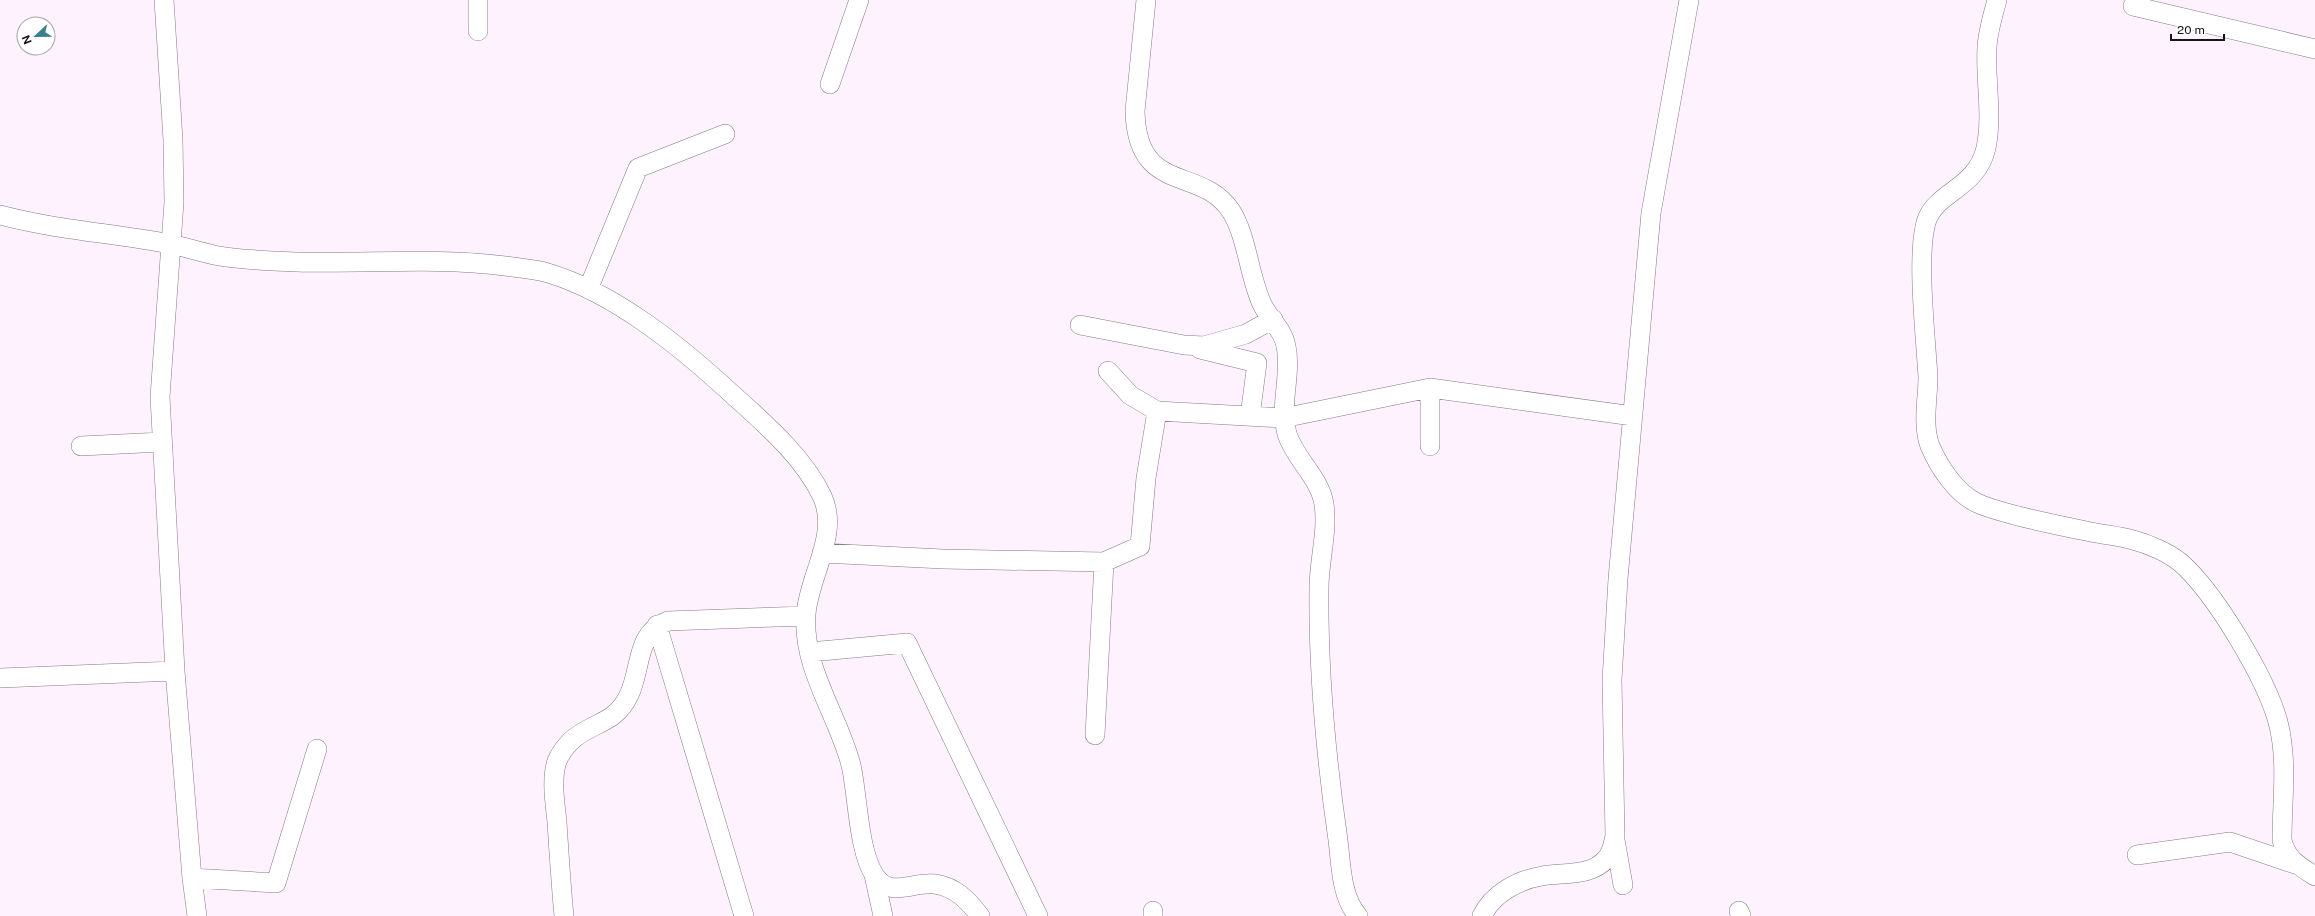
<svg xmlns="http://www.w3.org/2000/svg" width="2315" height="916" font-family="'Public Sans',sans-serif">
  <rect width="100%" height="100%" fill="#fef2fe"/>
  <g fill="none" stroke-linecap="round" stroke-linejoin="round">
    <defs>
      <path id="minor" d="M 164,0 L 173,140 L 174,202 L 160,397 L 175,671 L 192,878 L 197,916
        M 1146,0 L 1135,111 C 1137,196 1201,165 1231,211 C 1247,236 1249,276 1262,304 C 1269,319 1283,329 1286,346 C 1292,375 1279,404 1287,434 C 1295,459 1320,478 1324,504 C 1328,532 1319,560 1319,588 C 1318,672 1326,757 1338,840 C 1341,864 1341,897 1358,916
        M 1997,0 C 1993,15 1988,31 1987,47 C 1985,81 1993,114 1986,148 C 1977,187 1940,191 1928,217 C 1915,247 1926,340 1928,377 C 1928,398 1922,425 1930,446 C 1939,467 1956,493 1977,503 C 1990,509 2004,512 2018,516 C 2042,522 2066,527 2091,532 C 2105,535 2120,536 2133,540 C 2149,544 2169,553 2181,563 C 2215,593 2266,678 2278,722 C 2288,760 2282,801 2282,840 C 2286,859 2299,866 2315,876
        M 2133,6 L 2315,49
        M 478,31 L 478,0
        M 830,84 L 859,0
        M 0,215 C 56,230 113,233 170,244 C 186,247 202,253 219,256 C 244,260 271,261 297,262 C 367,264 436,257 505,266 C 519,268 535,269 548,273 C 615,293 681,347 732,394 C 764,423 803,456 822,496 C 840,534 809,575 806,614 C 802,668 838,715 851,765 C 858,796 858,851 875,876 C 891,899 913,881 935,884 C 955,887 968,900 980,916
        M 589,287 L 638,168 L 725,134
        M 1080,325 L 1184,345 L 1204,346 L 1246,334 L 1273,319
        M 1200,349 L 1257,363 L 1250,416
        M 1108,371 L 1130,395 L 1157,411
        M 81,446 L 162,442
        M 1430,446 L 1430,388
        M 822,553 L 943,559 L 1104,562 L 1140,546 L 1146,478 L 1157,411 L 1283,418 L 1430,388 L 1633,416
        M 657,625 L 744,916
        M 810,652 L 907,643 L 1038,916
        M 0,678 L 175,671
        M 1095,735 L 1104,562
        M 1615,840 L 1623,885
        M 2137,855 L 2230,842 L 2295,864
        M 874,875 L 883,916
        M 192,878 L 276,883 L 317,749
        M 1153,911 L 1153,916
        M 1739,911 L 1741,916
        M 564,916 C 561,885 559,853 557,822 C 555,803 551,779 557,761 C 560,754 566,746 571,741 C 591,722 615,725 629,695 C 642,668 635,633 668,621 L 806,616
        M 1482,916 C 1492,894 1518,880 1542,876 C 1562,872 1591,877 1606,859 C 1612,853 1613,845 1615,836 L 1612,680 L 1618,579 L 1651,213 L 1689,0"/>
    </defs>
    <use href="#minor" stroke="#857986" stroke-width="20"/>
    <use href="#minor" stroke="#fff" stroke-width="19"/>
  </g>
  <g transform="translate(36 36) rotate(248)"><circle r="19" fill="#ffffff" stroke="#a3a1a3"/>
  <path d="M0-3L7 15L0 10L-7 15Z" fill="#3a7f8d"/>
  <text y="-6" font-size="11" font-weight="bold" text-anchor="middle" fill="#191419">N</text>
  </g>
  <path d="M2171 34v6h53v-6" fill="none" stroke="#191419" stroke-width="2"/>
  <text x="2177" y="34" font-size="12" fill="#191419" stroke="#ffffff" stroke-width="3" paint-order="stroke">20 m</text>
</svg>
